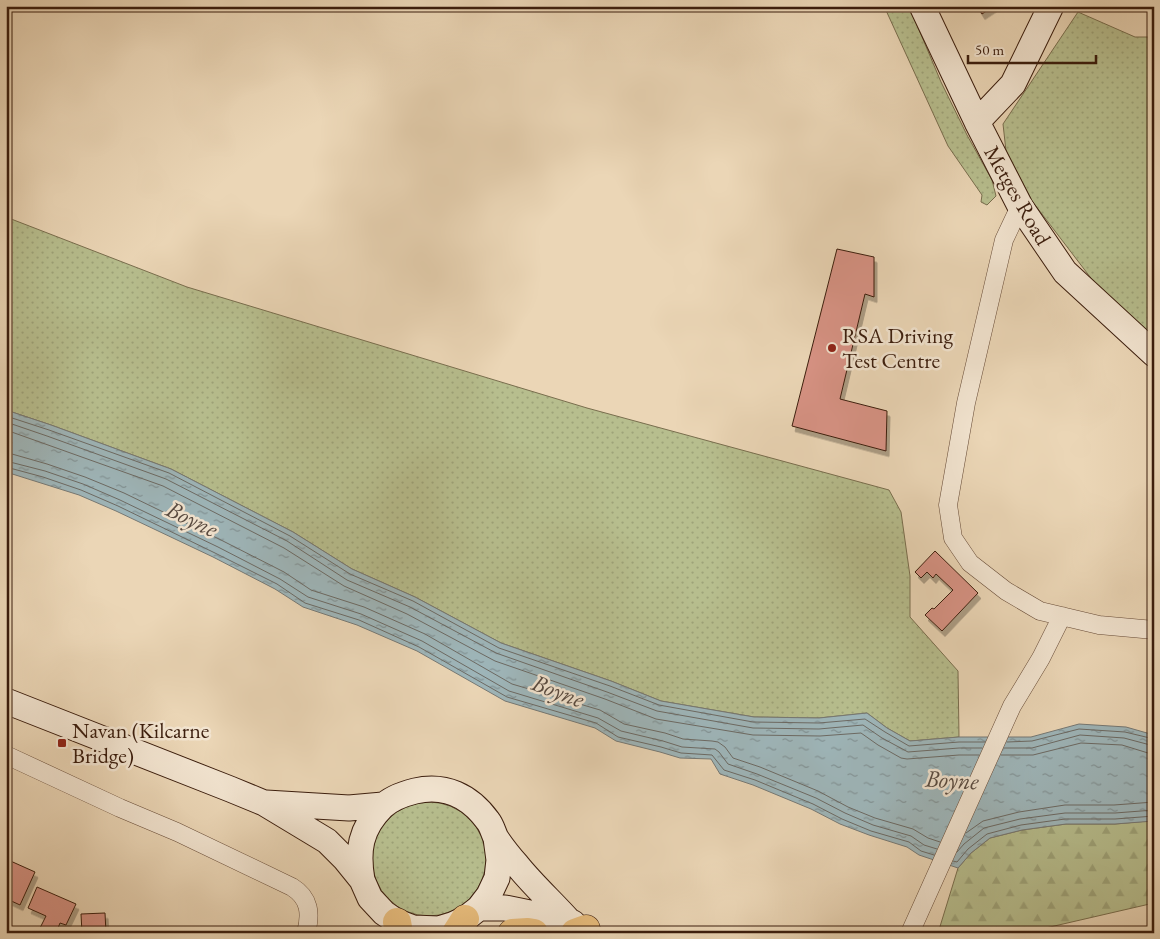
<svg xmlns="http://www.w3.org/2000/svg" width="1160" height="939" font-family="'EB Garamond',serif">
  <defs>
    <pattern id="grass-dots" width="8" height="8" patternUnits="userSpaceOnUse" patternTransform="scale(1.25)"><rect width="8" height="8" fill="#b7be8e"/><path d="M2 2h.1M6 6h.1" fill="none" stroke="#9ea379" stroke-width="1.8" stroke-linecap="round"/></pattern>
    <pattern id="forest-firs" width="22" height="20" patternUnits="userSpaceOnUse" patternTransform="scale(1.25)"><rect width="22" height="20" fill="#b7be8e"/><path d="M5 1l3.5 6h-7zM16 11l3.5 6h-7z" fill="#9ea379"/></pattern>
    <pattern id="water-ripples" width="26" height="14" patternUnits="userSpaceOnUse" patternTransform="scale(1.25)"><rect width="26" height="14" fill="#9eb6ba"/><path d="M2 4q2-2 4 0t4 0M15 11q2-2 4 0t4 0" fill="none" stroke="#829396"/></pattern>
    <filter id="shadow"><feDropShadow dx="3" dy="5.5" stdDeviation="0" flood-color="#0004"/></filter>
  </defs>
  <rect width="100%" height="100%" fill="#ebd6b6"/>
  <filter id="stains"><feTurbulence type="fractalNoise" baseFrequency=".004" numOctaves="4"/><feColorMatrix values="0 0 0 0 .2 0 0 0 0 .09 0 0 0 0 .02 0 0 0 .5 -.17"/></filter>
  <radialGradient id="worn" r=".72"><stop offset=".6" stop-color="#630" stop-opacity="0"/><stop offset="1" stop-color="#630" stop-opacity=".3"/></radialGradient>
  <path fill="url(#grass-dots)" stroke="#796e4e" d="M 884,6 L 909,6 L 941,82 L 967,135 L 992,180 L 996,196 L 987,205 L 981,202 L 982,195 L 948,146 Z
    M 1078,12 L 1135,37 L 1154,37 L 1154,337 L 1097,286 L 1032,201 L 1006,151 L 1003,124 Z
    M 6,217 L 187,287 L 587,408 L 889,490 L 901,512 L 910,576 L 910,617 L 958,671 L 959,737 L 910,741 L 887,728 L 867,713 L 819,718 L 754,717 L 661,701 L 611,681 L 501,643 L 415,597 L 352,569 L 293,532 L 171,469 L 51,425 L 6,410 Z
    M372 859a57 57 0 1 1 114 0a57 57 0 1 1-114 0Z"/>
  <path fill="url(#forest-firs)" stroke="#796e4e" d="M 1148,821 L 1154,821 L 1154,903 L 1024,933 L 938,933 L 958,868 L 971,853 L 990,838 L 1022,830 L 1066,824 L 1115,824 Z"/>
  <path fill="url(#water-ripples)" stroke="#767975" d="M 6,410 L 51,425 L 171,469 L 293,532 L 352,569 L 415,597 L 501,643 L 611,681 L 661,701 L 754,717 L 819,718 L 867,713 L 887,728 L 910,741 L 959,737 L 1031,737 L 1079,724 L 1126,727 L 1154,735 L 1154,821 L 1115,824 L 1066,824 L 1022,830 L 990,838 L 971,853 L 958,868 L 919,855 L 907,847 L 869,835 L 840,824 L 811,809 L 753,785 L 720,774 L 711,759 L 680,758 L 660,752 L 616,741 L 595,728 L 505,701 L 417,651 L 357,625 L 303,607 L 275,589 L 213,557 L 116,511 L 79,495 L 6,472 Z"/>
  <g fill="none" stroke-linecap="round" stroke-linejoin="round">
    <path stroke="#6c6a64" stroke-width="1" d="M 6,416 L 49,430 L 169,473 L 290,536 L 350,574 L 413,601 L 499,648 L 610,686 L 659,705 L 753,722 L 819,723 L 865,719 L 885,732 L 909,746 L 959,742 L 985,742
      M 6,422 L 47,436 L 166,479 L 287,541 L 347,580 L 410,607 L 496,653 L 607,692 L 657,711 L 753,728 L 819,729 L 863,725 L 882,738 L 908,752 L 959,748 L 982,748
      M 6,430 L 163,486 L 284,548 L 344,586 L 407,614 L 495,661 L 605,699 L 656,719 L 753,735 L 820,736 L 861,733 L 878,745 L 901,758 L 907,759 L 959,755 L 979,755
      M 6,453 L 12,454 L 47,464 L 85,477 L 124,493 L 221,540 L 284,572 L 311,590 L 364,607 L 425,634 L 512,684 L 600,710 L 624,724 L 665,733 L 683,739 L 712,741 L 718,742 L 725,747 L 733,758 L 760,767 L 818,791 L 848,807 L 875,818 L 913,829 L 928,838 L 940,842
      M 6,461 L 45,471 L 83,484 L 120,500 L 218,547 L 280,579 L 308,597 L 361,614 L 422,641 L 509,691 L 598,718 L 621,731 L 663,741 L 682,747 L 715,749 L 719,752 L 728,764 L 757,774 L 816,798 L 845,813 L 873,825 L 911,836 L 924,845 L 937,849
      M 6,467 L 43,477 L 81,490 L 118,506 L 215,553 L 277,584 L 305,603 L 359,620 L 419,647 L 507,697 L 596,723 L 618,737 L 661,747 L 681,753 L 712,755 L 724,770 L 755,780 L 813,804 L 842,819 L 871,831 L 909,842 L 921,851 L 934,855
      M 1007,742 L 1032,741 L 1079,729 L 1125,732 L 1154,739
      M 1004,748 L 1032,748 L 1080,735 L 1124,738 L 1154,746
      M 1001,755 L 1033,755 L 1081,743 L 1122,745 L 1148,753 L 1154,753
      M 966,833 L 983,821 L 1019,812 L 1065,805 L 1114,805 L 1154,802
      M 957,852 L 964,844 L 984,828 L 1020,819 L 1065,813 L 1115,813 L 1154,810
      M 953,861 L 957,862 L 968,849 L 987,834 L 1021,825 L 1065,819 L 1115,819 L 1154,816"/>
  </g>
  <path fill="#d89385" stroke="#3b1d0d" filter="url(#shadow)" d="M 977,6 L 994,6 L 982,14 Z
    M 837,249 L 874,257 L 874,297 L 865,294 L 840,399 L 887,411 L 886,451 L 792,426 Z
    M 935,551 L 978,593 L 942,631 L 925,615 L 932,608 L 934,609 L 953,590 L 936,574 L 933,578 L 927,572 L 921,578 L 915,572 Z
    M 6,859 L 35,872 L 20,905 L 7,899 L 10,893 L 6,891 Z
    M 37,887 L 76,904 L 66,925 L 60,923 L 56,933 L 41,933 L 40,928 L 46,916 L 28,908 Z
    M 105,913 L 106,933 L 82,933 L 81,914 Z"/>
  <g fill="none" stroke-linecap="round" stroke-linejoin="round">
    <defs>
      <path id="street" d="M 1020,206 L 1004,240 L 966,403 L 948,505 L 953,538 L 970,563 L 1006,591 L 1040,611 L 1099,625 L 1154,630
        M 6,755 L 120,808 L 177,832 L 292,887 C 310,898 311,914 306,933
        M 910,933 L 1012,706 L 1041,658 L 1062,616"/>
      <path id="secondary" d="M 922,6 L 977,122 L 1020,206 L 1065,272 L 1154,354
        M 977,122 L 1013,84 L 1051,6
        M 6,701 L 230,789 L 264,803 L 327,841 L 345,859 L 362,880 L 370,898 L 384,913 L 397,922 L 413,928 L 439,929 L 452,925 L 465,919 L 479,908 L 489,895 L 497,878 L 499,860 L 496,838
        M 266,803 L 349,808 L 383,805
        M 362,880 C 357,851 360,829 382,807 C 391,798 403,794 415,791 C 445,784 470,796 488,821 C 492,826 493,832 496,838 C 502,847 510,857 517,865 C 533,885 552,902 569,921
        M 479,908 L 505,908 L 569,921 L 573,923"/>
      <path id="highway" d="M 397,922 L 399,933
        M 456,933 L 465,919
        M 512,933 L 528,932 L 534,933
        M 575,933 L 586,929"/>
    </defs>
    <use href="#street" stroke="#674b37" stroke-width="19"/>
    <use href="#secondary" stroke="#3b1d0d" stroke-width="27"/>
    <use href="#highway" stroke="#3b1d0d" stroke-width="29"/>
    <use href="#street" stroke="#f2e4d0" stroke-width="18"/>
    <use href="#secondary" stroke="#f2e4d0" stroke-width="25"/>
    <use href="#highway" stroke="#e6bb7b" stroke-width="28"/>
  </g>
  <g fill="#8f2418" stroke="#f2e4d0" stroke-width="2">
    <circle cx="832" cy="348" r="5"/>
    <rect x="57" y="738" width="10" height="10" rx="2.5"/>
  </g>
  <g text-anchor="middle" stroke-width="5" stroke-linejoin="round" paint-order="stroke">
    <g font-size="22" fill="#3b1d0d" stroke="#f2e4d0">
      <text transform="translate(1018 195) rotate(60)" y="8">Metges Road</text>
    </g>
    <g font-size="22" fill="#3b1d0d" stroke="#f2e4d0" text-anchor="start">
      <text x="842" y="343">RSA Driving<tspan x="842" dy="25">Test Centre</tspan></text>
      <text x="72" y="738">Navan (Kilcarne<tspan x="72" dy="25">Bridge)</tspan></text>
    </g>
    <g font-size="24" font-style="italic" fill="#594b41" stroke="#f2e4d0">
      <text transform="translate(192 519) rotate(26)" y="8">Boyne</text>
      <text transform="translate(558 691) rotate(21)" y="8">Boyne</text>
      <text transform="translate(952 780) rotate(3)" y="8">Boyne</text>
    </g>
  </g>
  <rect width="1160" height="939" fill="none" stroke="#ebd6b6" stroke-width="25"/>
  <rect x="8" y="8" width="1145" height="924" fill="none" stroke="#3b1d0d" stroke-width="2.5"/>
  <rect x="12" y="12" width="1135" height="914" fill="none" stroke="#3b1d0d"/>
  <path d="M968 55v8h128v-8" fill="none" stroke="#3b1d0d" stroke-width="2.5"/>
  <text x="975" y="55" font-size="15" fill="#3b1d0d" stroke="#f2e4d0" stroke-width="4" paint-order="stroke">50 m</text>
  <rect width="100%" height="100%" filter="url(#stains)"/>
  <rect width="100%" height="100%" fill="url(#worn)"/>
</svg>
